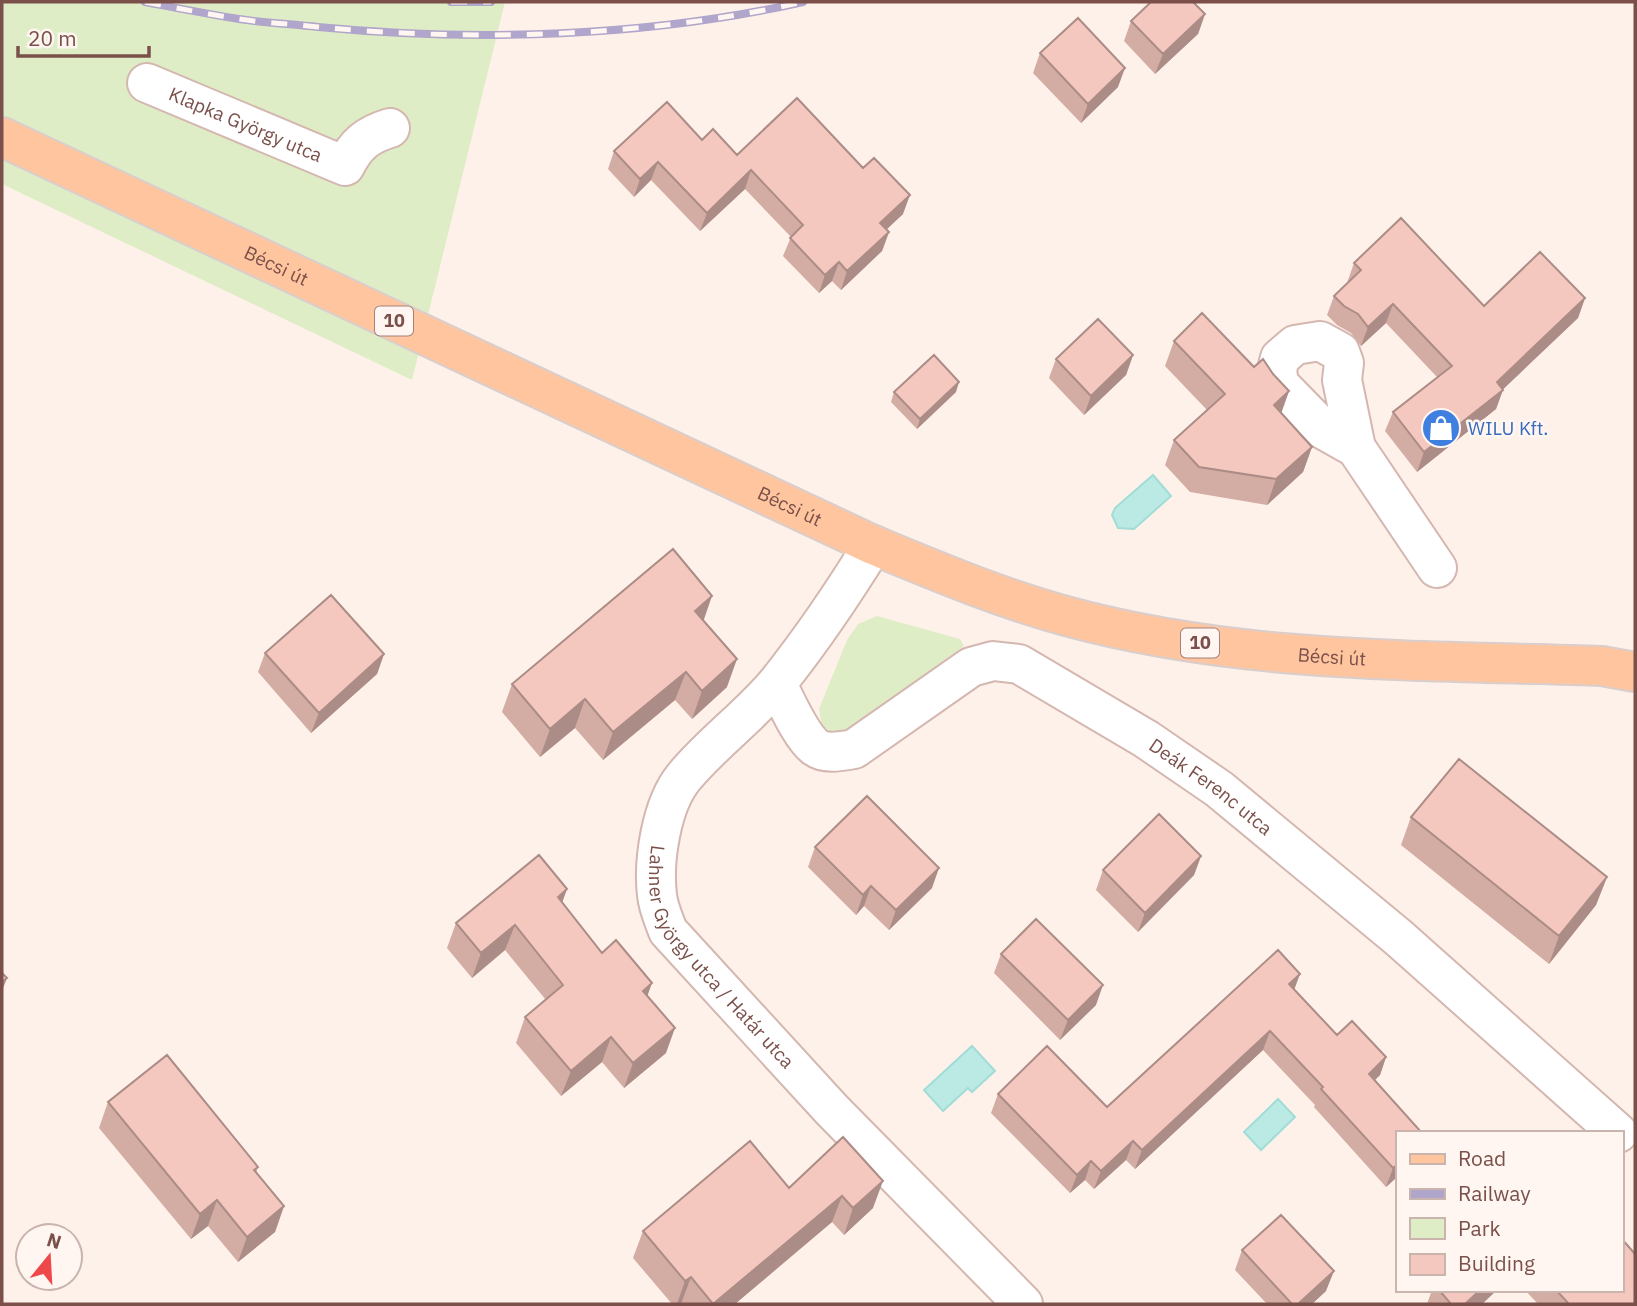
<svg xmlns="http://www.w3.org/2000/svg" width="1637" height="1306" font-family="'IBM Plex Sans',sans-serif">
  <rect width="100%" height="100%" fill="#fef1e9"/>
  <path fill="#dfedc6" d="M 2,2 L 505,2 L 412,380 L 2,184 Z
    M 877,616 L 960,639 L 964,646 L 847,729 L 833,733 L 822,726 L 819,709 L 847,640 L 858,624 Z"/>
  <path fill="#bbeae5" stroke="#a1dcd7" stroke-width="2" d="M 1153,475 L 1171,496 L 1134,529 L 1118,528 L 1112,515 L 1115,508 Z
    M 972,1046 L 995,1071 L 972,1092 L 968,1088 L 943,1111 L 924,1090 Z
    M 1278,1099 L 1295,1117 L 1261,1150 L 1244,1132 Z"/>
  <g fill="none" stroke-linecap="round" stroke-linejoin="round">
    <defs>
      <g id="minor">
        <path id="s1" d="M 147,83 L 345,166 C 356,144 367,135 390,128"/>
        <path d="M 1356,448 L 1324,430 L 1279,384 L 1277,370 L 1280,358 L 1295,345 L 1320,341 L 1340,352 L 1344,363 L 1342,380 L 1356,448 L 1437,568"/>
        <path id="s2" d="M 873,545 C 844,592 813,638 778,682 C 750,716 712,743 684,777 C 661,805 653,861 657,895 C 658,907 664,920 668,931 L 832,1110 L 1023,1304"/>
        <path id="s3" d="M 777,684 C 786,701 800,735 815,747 C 826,755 842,751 854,749 L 971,667 L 993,661 L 1019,664 L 1146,739 L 1219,789 L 1399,938 L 1618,1133"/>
      </g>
      <g id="major">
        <path id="s4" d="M 2,137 L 873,545 C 936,571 1000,598 1066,616 C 1241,664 1423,660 1602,666 L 1635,672"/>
      </g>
    </defs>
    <use href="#minor" stroke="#d4b7b0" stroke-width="42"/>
    <use href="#major" stroke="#dacecc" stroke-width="42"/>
    <use href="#minor" stroke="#fff" stroke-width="38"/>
    <use href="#major" stroke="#ffc59f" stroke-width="38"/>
    <defs>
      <path id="rail" d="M 145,2 C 177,8 208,14 239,19 C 265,23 292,24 318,27 C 475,42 649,37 803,2
        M 451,2 L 491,2"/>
    </defs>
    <use href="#rail" stroke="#b0a5ca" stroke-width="8"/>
    <use href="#rail" stroke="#fff6f1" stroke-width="5" stroke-dasharray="16" stroke-linecap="butt"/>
  </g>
  <path fill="#d3aca4" d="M 1205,14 L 1198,34 L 1155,74 L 1124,41 L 1131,21 Z
    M 1040,53 L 1118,87 L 1081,123 L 1033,73 Z
    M 702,140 L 737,155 L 903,214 L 886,230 L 889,232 L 882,251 L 841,290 L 832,281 L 819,293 L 783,256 L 791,237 L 745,189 L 700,231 L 651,180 L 634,197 L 608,169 L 614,151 Z
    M 1354,263 L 1484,306 L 1585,298 L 1578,318 L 1503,389 L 1496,409 L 1417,472 L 1385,431 L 1393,412 L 1437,377 L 1386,323 L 1361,346 L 1351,333 L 1337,325 L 1327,315 L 1334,296 L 1347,283 Z
    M 1174,341 L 1273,374 L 1289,391 L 1281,414 L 1312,447 L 1303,472 L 1267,505 L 1190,492 L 1165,465 L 1174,440 L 1207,410 L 1165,366 Z
    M 1133,355 L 1126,375 L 1084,415 L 1049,378 L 1056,359 Z
    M 894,392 L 956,392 L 917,429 L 891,402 Z
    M 704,620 L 727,687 L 692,719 L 675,700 L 603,760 L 575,728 L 540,757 L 502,712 L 512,684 Z
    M 265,653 L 384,654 L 377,674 L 311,733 L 258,672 Z
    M 1411,817 L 1607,877 L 1596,905 L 1549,964 L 1401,845 Z
    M 815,847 L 932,888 L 889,930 L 864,906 L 856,915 L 808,867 Z
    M 1201,856 L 1194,875 L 1138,932 L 1096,890 L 1103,870 Z
    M 567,889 L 562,902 L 602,953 L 648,996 L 666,1053 L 624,1088 L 602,1062 L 561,1096 L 516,1043 L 525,1017 L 546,1000 L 505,950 L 472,978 L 447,948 L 456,923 Z
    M 1001,954 L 1096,1005 L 1060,1040 L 994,973 Z
    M 1294,990 L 1337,1035 L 1386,1057 L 1380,1075 L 1375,1080 L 1397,1177 L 1386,1187 L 1314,1107 L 1315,1105 L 1263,1050 L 1135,1169 L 1126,1160 L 1094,1189 L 1085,1180 L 1070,1193 L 991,1113 L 998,1094 L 1107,1107 Z
    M 108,1102 L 258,1167 L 256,1173 L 284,1206 L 275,1232 L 238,1262 L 208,1226 L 191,1239 L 99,1128 Z
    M 843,1137 L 873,1208 L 844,1235 L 832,1222 L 735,1304 L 672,1304 L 633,1258 L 643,1231 L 789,1188 Z
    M 1242,1250 L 1326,1291 L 1312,1304 L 1267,1304 L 1235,1270 Z
    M 1432,1290 L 1497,1290 L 1482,1304 L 1427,1304 Z
    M 1525,1290 L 1621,1290 L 1635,1304 L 1538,1304 Z"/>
  <path fill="#ac8c86" d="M 1205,14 L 1198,34 L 1155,74 L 1163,54 Z
    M 1125,68 L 1118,87 L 1081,123 L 1088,104 Z
    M 658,162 L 651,180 L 634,197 L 640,179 Z
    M 751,170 L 745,189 L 700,231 L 707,213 Z
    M 910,195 L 903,214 L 873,242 L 880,223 Z
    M 889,232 L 882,251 L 841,290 L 847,271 Z
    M 839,262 L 832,281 L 819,293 L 825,275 Z
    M 1585,298 L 1578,318 L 1496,396 L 1503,390 L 1496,409 L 1417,472 L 1424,452 Z
    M 1393,304 L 1386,323 L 1361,346 L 1368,327 Z
    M 1133,355 L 1126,375 L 1084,415 L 1091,396 Z
    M 959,382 L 956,392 L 917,429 L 920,419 Z
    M 1289,391 L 1280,416 L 1274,405 Z
    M 1312,447 L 1303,472 L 1267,505 L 1276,479 Z
    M 712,596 L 702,625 L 695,611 Z
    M 384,654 L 377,674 L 311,733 L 319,713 Z
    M 737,659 L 727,687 L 692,719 L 702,691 Z
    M 686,672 L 675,700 L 603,760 L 613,732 Z
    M 585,699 L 575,728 L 540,757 L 550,729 Z
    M 1201,856 L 1194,875 L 1138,932 L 1145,913 Z
    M 939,868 L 932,888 L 889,930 L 896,910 Z
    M 1607,877 L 1596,905 L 1549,964 L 1559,936 Z
    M 871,886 L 864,906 L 856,915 L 863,895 Z
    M 567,889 L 558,914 L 558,897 Z
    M 515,925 L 505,950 L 472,978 L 481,953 Z
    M 1300,974 L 1293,993 L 1289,984 Z
    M 7,978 L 2,991 L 2,982 Z
    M 652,983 L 643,1008 L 643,991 Z
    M 1103,985 L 1096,1005 L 1060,1040 L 1068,1020 Z
    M 675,1028 L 666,1053 L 624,1088 L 633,1063 Z
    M 1270,1031 L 1263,1050 L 1135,1169 L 1142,1150 Z
    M 611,1037 L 602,1062 L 561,1096 L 571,1071 Z
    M 1386,1057 L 1380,1075 L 1362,1092 L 1369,1074 Z
    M 1133,1141 L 1126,1160 L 1094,1189 L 1101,1171 Z
    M 1091,1161 L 1085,1180 L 1070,1193 L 1077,1175 Z
    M 1397,1165 L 1397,1177 L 1386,1187 L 1393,1168 Z
    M 883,1181 L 873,1208 L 844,1235 L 853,1208 Z
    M 842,1196 L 832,1222 L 735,1304 L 713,1304 Z
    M 217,1200 L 208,1226 L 191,1239 L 200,1214 Z
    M 284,1206 L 275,1232 L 238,1262 L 247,1237 Z
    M 1334,1271 L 1326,1291 L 1312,1304 L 1298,1304 Z
    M 691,1277 L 681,1304 L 677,1304 L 685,1281 Z
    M 1480,1290 L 1497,1290 L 1482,1304 L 1465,1304 Z"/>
  <path fill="#f5c8bf" stroke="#ac8c86" stroke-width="2" d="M 1151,2 L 1193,2 L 1205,14 L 1163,54 L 1131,21 Z
    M 1078,18 L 1125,68 L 1088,104 L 1040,53 Z
    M 797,98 L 863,168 L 874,158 L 910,195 L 880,223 L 889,232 L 847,271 L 839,262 L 825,275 L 790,238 L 803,225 L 751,170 L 707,213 L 658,162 L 640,179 L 614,151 L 667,102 L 702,140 L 713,129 L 737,155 Z
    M 1401,218 L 1484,306 L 1540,252 L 1585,298 L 1497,382 L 1503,390 L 1424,452 L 1393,412 L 1452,366 L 1393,304 L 1368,327 L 1358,314 L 1344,306 L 1334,296 L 1361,270 L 1354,263 Z
    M 1202,313 L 1254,367 L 1263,359 L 1273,374 L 1289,391 L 1274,405 L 1312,447 L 1276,479 L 1199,467 L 1174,440 L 1225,394 L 1174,341 Z
    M 1098,319 L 1133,355 L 1091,396 L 1056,359 Z
    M 934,355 L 959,382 L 920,419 L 894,392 Z
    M 673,549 L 712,596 L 695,611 L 737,659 L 702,691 L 686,672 L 613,732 L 585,699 L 550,729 L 512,684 Z
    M 331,595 L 384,654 L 319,713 L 265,653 Z
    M 1459,759 L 1607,877 L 1559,936 L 1411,817 Z
    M 867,796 L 939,868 L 896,910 L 871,886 L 863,895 L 815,847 Z
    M 1159,814 L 1201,856 L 1145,913 L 1103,870 Z
    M 539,855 L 567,889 L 558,897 L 602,953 L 616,940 L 652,983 L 643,991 L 675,1028 L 633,1063 L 611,1037 L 571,1071 L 525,1017 L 563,985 L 515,925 L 481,953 L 456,923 Z
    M 1036,919 L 1103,985 L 1068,1020 L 1001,954 Z
    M 1278,950 L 1300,974 L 1289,984 L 1337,1035 L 1352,1021 L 1386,1057 L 1369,1074 L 1422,1133 L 1397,1133 L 1397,1165 L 1393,1168 L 1321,1089 L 1323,1087 L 1270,1031 L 1142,1150 L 1133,1141 L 1101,1171 L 1091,1161 L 1077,1175 L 998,1094 L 1047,1046 L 1107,1107 Z
    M 2,973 L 7,978 L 2,982 Z
    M 167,1055 L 258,1167 L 254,1170 L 284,1206 L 247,1237 L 217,1200 L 200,1214 L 108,1102 Z
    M 843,1137 L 883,1181 L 853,1208 L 842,1196 L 713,1304 L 691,1277 L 685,1281 L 643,1231 L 750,1141 L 789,1188 Z
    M 1281,1215 L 1334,1271 L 1298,1304 L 1292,1304 L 1242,1250 Z
    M 1621,1238 L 1635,1254 L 1635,1304 L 1569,1304 L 1556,1290 L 1621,1290 Z
    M 1439,1290 L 1480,1290 L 1465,1304 L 1451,1304 Z"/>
  <defs>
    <symbol id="shop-disc" viewBox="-11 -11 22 22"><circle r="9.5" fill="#3f7fe0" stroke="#fff6f1"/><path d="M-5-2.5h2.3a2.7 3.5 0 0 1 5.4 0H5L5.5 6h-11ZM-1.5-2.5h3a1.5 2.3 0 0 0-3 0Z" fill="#fff"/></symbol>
  </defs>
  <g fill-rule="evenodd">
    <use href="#shop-disc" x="1419" y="406" width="44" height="44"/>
  </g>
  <g text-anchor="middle" stroke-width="5" stroke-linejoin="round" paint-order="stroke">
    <g fill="#fff6f1" stroke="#a3827c" stroke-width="2">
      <rect x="375" y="306.5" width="38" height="29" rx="5"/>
      <rect x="1181" y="628.5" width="38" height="29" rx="5"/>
    </g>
    <g font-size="18" font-weight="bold" fill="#7b504a">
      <text x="394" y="327">10</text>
      <text x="1200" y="649">10</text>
    </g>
    <g font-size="19" fill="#7b504a" stroke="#fff6f1">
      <text dy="7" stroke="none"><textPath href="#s1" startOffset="107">Klapka György utca</textPath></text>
      <text dy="7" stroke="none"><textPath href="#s4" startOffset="303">Bécsi út</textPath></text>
      <text dy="7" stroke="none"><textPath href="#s4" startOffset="870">Bécsi út</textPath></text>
      <text dy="7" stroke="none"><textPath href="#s4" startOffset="1437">Bécsi út</textPath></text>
      <text dy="7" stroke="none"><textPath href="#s3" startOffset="534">Deák Ferenc utca</textPath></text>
      <text dy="7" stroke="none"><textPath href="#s2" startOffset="509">Lahner György utca / Határ utca</textPath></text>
    </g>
    <g font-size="19" fill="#366cbe" stroke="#fff6f1" text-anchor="start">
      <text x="1468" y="435">WILU Kft.</text>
    </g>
  </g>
  <rect width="1637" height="1306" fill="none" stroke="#7b504a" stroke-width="7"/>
  <rect x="1396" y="1131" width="228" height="161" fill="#fff6f1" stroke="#cab4ae" stroke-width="2"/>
  <rect x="1410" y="1154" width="35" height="10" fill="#ffc59f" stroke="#cab4ae" stroke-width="2"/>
  <text x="1458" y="1166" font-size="21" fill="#7b504a">Road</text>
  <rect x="1410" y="1189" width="35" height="10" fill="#b0a5ca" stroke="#cab4ae" stroke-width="2"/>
  <text x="1458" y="1201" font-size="21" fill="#7b504a">Railway</text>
  <rect x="1410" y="1218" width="35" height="21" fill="#dfedc6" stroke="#cab4ae" stroke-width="2"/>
  <text x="1458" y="1236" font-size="21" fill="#7b504a">Park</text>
  <rect x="1410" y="1254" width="35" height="21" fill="#f5c8bf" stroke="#cab4ae" stroke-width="2"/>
  <text x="1458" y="1271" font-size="21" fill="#7b504a">Building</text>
  <g transform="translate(49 1257) rotate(18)"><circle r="33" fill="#fff6f1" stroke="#cab4ae" stroke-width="2"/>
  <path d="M0-5L12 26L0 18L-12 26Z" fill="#ee484a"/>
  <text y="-10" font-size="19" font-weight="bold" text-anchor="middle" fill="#7b504a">N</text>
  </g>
  <path d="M18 46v10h131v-10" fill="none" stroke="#7b504a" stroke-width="3.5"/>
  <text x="28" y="46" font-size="21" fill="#7b504a" stroke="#fff6f1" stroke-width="5" paint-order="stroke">20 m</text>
</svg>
